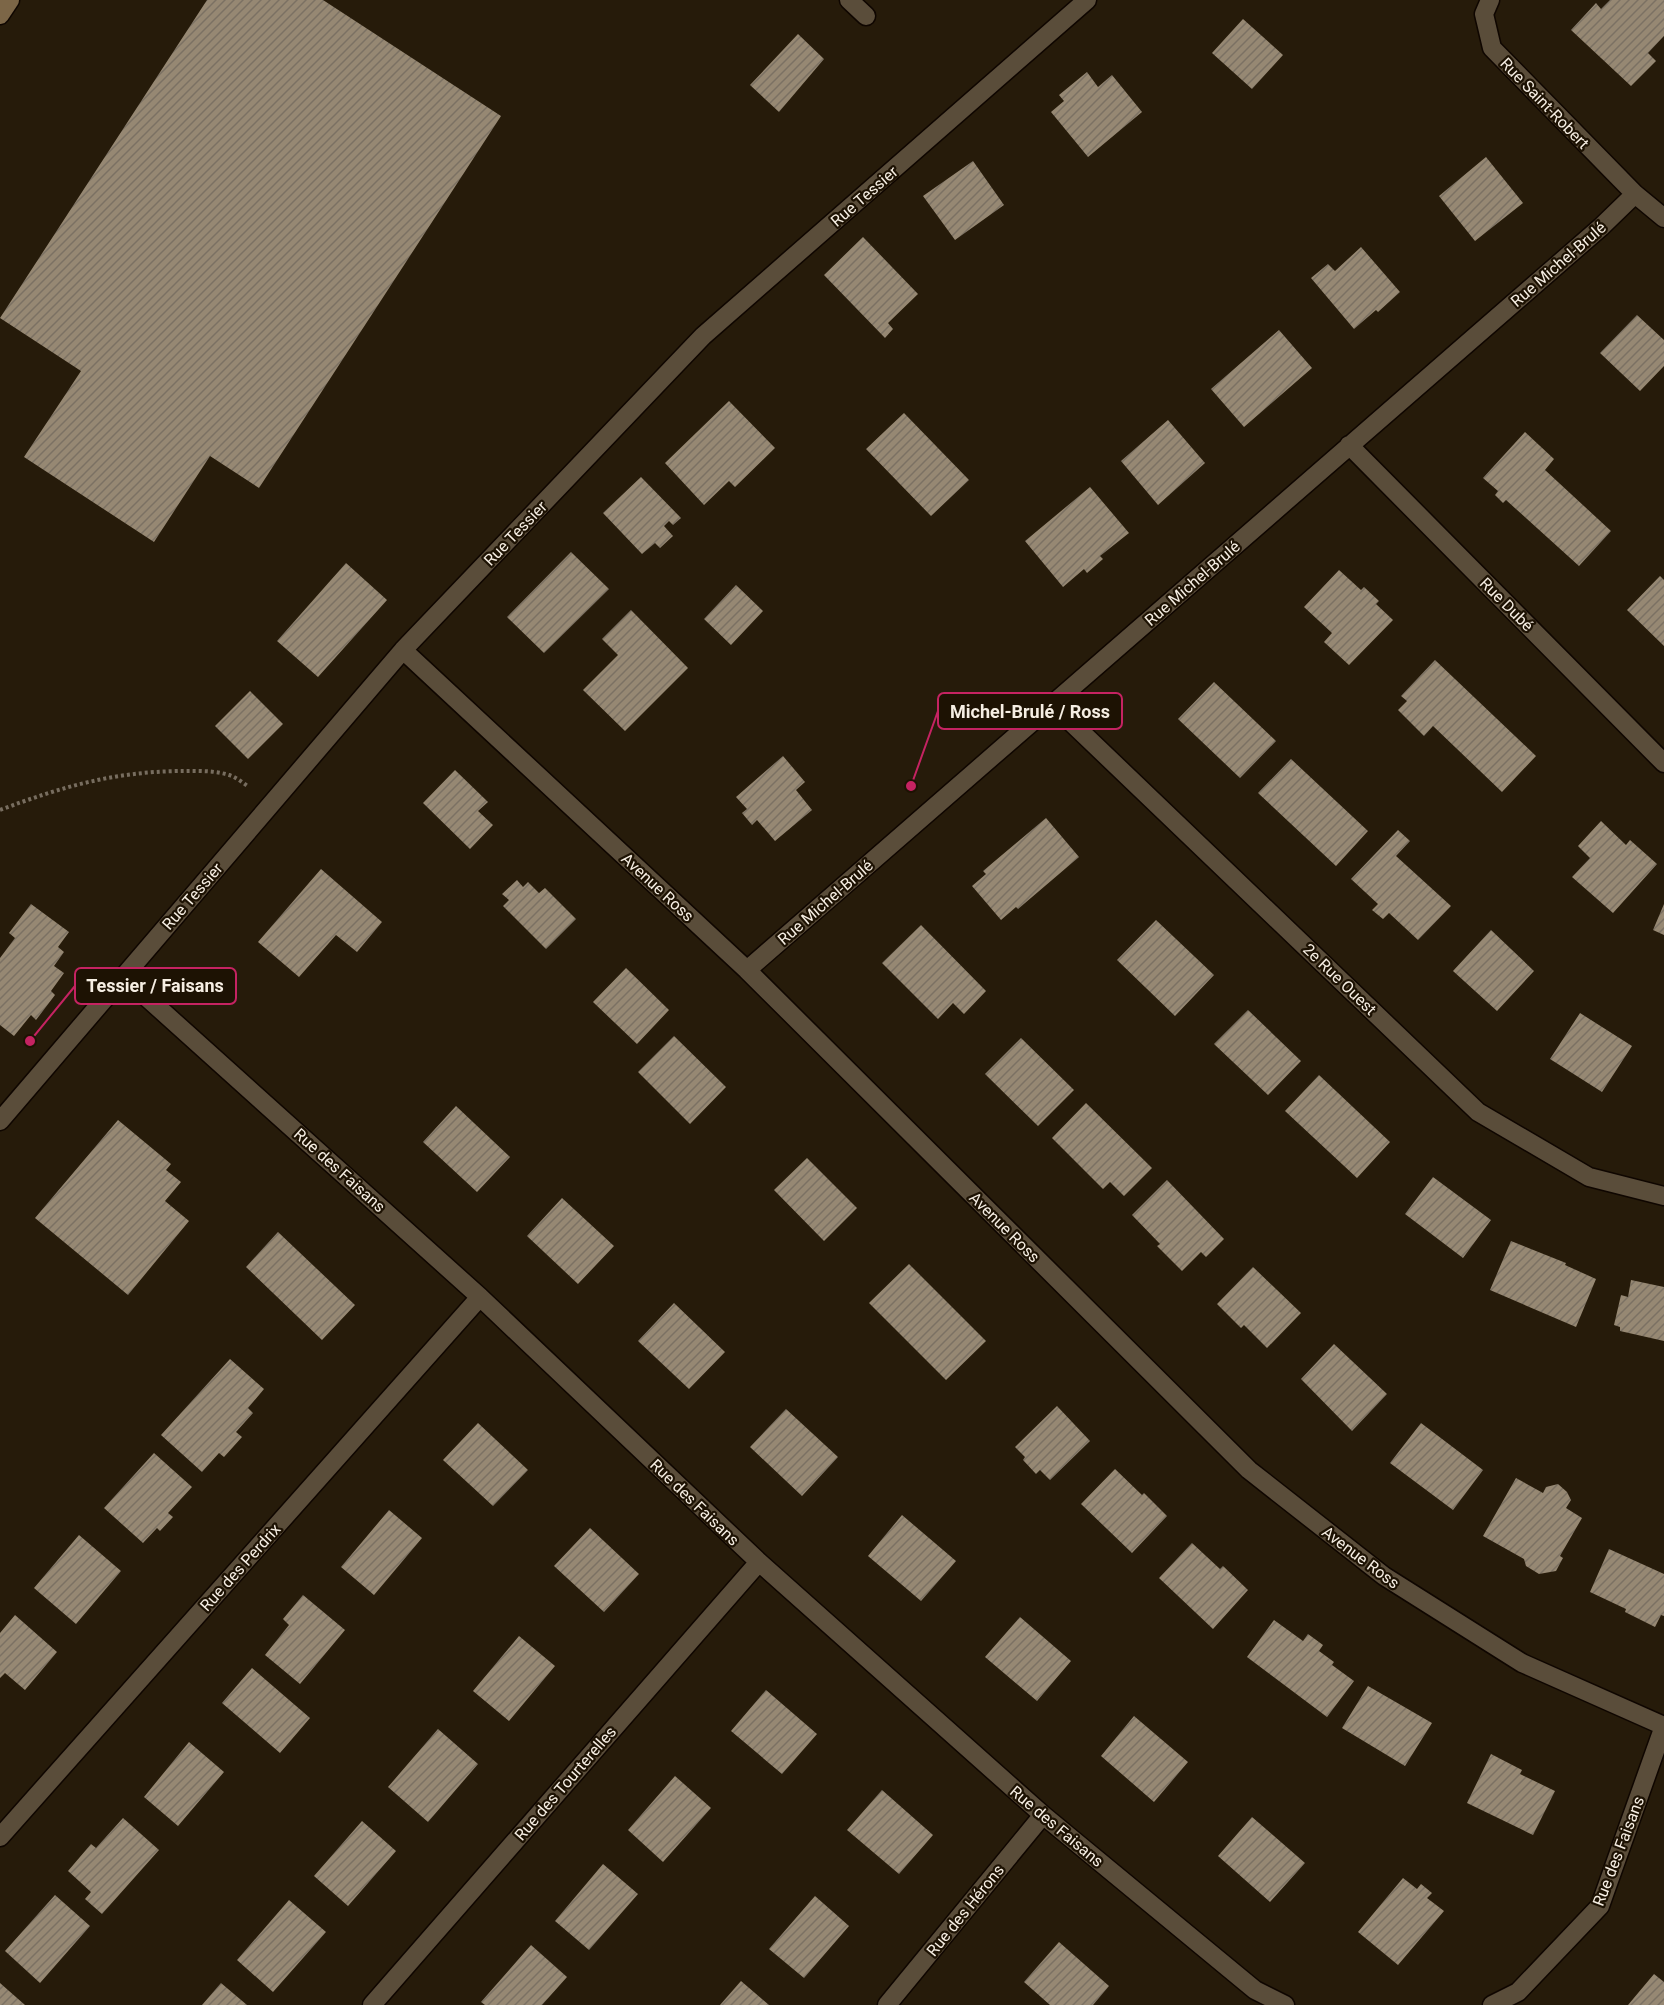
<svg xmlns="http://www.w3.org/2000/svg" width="1664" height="2005" font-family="Roboto,sans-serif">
  <defs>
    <pattern id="building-hatch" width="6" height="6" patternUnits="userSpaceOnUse" patternTransform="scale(1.5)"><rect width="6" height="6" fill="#968873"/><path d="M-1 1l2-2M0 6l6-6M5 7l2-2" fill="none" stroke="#7b7163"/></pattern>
  </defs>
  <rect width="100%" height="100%" fill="#261b0a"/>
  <path fill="url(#building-hatch)" d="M 207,0 L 323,0 L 501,116 L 259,488 L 210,456 L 154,542 L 24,457 L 81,371 L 0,318 Z
    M 1610,0 L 1664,0 L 1664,36 L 1648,53 L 1656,61 L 1631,86 L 1571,30 L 1596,3 L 1601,9 Z
    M 1243,19 L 1283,55 L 1252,89 L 1212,53 Z
    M 798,34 L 824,59 L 779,112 L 750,85 Z
    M 1087,72 L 1098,87 L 1112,75 L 1142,112 L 1088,157 L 1051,112 L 1064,101 L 1059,95 Z
    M 1486,157 L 1523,203 L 1475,241 L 1439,196 Z
    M 973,161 L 1004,205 L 955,240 L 923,196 Z
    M 863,237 L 918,294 L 888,323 L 893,329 L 885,338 L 824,275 Z
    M 1361,247 L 1400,292 L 1378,312 L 1376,310 L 1354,329 L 1311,278 L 1328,264 L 1335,271 Z
    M 1637,315 L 1664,340 L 1664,366 L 1640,391 L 1600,353 Z
    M 1279,330 L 1312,368 L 1244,427 L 1211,389 Z
    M 729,401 L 775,448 L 735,487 L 729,481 L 704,505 L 665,463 Z
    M 904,413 L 969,480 L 931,516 L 866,449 Z
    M 1168,420 L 1205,463 L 1158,505 L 1121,461 Z
    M 1525,432 L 1554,459 L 1545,470 L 1611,531 L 1579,566 L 1506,500 L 1503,503 L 1495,495 L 1498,491 L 1483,478 Z
    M 641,477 L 681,518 L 673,525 L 669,521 L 664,526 L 673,536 L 660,548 L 655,543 L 642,554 L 603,513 Z
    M 1090,487 L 1129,533 L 1100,556 L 1103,559 L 1087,573 L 1084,569 L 1063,587 L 1025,541 Z
    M 571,552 L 609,589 L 544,653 L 507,617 Z
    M 346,563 L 387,600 L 318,677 L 277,641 Z
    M 1339,570 L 1361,590 L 1364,587 L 1379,601 L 1376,604 L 1393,620 L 1349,665 L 1324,642 L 1332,633 L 1304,607 Z
    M 1660,576 L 1664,580 L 1664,646 L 1627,610 Z
    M 736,585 L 763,611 L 731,645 L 704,619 Z
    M 631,610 L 688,668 L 625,731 L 583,690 L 618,655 L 602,639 Z
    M 1435,660 L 1536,756 L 1502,792 L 1433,726 L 1424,736 L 1398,710 L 1407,701 L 1401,696 Z
    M 1214,682 L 1276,741 L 1240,778 L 1178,719 Z
    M 250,691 L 283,724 L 248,759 L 215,726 Z
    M 783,756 L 805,782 L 796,790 L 812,810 L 775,841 L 757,820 L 752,825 L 742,813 L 747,809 L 736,797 Z
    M 1291,759 L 1368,831 L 1336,866 L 1258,793 Z
    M 455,770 L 488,802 L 478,811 L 493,825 L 470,849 L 423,803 Z
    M 1046,818 L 1079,857 L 1018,909 L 1016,907 L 1001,920 L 972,886 L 986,874 L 983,871 Z
    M 1601,821 L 1626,845 L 1630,840 L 1657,864 L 1613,913 L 1572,877 L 1590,858 L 1578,846 Z
    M 1398,830 L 1410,841 L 1396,856 L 1451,906 L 1418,940 L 1389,913 L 1383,919 L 1372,910 L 1378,904 L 1351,879 Z
    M 321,869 L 382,922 L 357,952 L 336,935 L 299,977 L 258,942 Z
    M 517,880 L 523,887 L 528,882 L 539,893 L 545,888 L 576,919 L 546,949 L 503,906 L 509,900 L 502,894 Z
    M 31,904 L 69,932 L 58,947 L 64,952 L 54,966 L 64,973 L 51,991 L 55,995 L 36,1020 L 31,1015 L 14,1036 L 0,1025 L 0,958 L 15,938 L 9,933 Z
    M 1664,904 L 1664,935 L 1653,930 Z
    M 1156,920 L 1214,975 L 1175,1016 L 1117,960 Z
    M 921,925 L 986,991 L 964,1014 L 953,1003 L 938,1019 L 882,963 Z
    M 1491,930 L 1534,971 L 1497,1011 L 1453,971 Z
    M 626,968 L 669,1010 L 637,1044 L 593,1002 Z
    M 1248,1010 L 1301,1061 L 1268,1095 L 1214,1044 Z
    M 1580,1013 L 1632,1046 L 1602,1092 L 1550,1059 Z
    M 674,1036 L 726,1087 L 690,1124 L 638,1072 Z
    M 1021,1038 L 1074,1090 L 1038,1126 L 985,1074 Z
    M 1319,1075 L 1390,1142 L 1357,1178 L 1285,1111 Z
    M 1086,1103 L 1152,1168 L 1124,1196 L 1110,1182 L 1103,1189 L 1052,1138 Z
    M 456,1106 L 510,1157 L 477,1192 L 423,1142 Z
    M 118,1120 L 171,1164 L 166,1170 L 181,1182 L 165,1201 L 189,1221 L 128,1295 L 35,1218 Z
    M 807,1158 L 857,1208 L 824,1241 L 774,1190 Z
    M 1433,1177 L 1491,1220 L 1463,1258 L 1405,1214 Z
    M 1167,1180 L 1224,1239 L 1206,1257 L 1201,1252 L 1182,1271 L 1157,1246 L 1160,1244 L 1132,1215 Z
    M 562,1198 L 614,1246 L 578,1284 L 527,1236 Z
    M 278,1232 L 355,1305 L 322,1340 L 246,1267 Z
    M 1511,1241 L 1566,1263 L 1565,1265 L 1596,1279 L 1576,1327 L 1490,1290 Z
    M 909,1264 L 986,1341 L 946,1380 L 869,1303 Z
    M 1253,1267 L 1301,1313 L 1267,1348 L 1244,1325 L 1241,1328 L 1217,1304 Z
    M 1631,1280 L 1664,1287 L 1664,1341 L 1620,1331 L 1620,1327 L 1614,1325 L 1621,1295 L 1628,1297 Z
    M 674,1303 L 725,1352 L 689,1389 L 638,1341 Z
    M 1334,1344 L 1387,1394 L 1352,1431 L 1301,1379 Z
    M 230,1359 L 264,1389 L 248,1408 L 253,1413 L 236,1432 L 242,1437 L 224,1457 L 219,1453 L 202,1472 L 161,1435 Z
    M 1057,1406 L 1090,1441 L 1050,1480 L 1040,1470 L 1036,1474 L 1023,1460 L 1025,1457 L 1015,1447 Z
    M 786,1409 L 838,1457 L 802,1496 L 750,1447 Z
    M 478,1423 L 528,1470 L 493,1506 L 443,1460 Z
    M 1421,1423 L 1483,1470 L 1453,1510 L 1390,1463 Z
    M 154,1453 L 192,1487 L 168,1513 L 173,1517 L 160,1531 L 157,1528 L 143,1543 L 104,1508 Z
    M 1115,1469 L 1142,1495 L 1144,1493 L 1167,1516 L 1132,1553 L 1081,1504 Z
    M 1516,1478 L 1543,1493 L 1546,1487 L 1558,1484 L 1567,1492 L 1571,1500 L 1566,1508 L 1582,1518 L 1560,1556 L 1563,1558 L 1556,1571 L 1539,1574 L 1526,1566 L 1524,1559 L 1483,1536 Z
    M 389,1510 L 422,1538 L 374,1595 L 341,1567 Z
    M 902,1515 L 956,1561 L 921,1601 L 868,1556 Z
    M 590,1528 L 639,1574 L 604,1612 L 554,1566 Z
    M 79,1535 L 121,1571 L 76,1624 L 34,1588 Z
    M 1192,1543 L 1220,1569 L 1223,1566 L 1248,1590 L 1213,1629 L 1159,1578 Z
    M 1609,1549 L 1664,1574 L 1664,1616 L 1661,1615 L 1655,1627 L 1625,1612 L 1626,1609 L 1590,1592 Z
    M 303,1595 L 345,1630 L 300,1684 L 265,1655 L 289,1625 L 283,1619 Z
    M 15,1615 L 57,1652 L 25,1690 L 5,1673 L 0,1678 L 0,1633 Z
    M 1020,1617 L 1071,1661 L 1037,1701 L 985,1657 Z
    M 1274,1620 L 1303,1641 L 1308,1634 L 1323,1645 L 1319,1651 L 1334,1662 L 1332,1665 L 1354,1681 L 1327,1717 L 1247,1657 Z
    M 519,1636 L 555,1666 L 509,1721 L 473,1691 Z
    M 252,1668 L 310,1718 L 280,1753 L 222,1703 Z
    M 1368,1686 L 1432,1723 L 1405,1766 L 1342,1728 Z
    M 766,1690 L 817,1734 L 782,1774 L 731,1731 Z
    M 1134,1716 L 1188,1762 L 1154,1802 L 1101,1756 Z
    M 438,1729 L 478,1764 L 428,1822 L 388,1787 Z
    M 189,1742 L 224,1772 L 178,1826 L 144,1797 Z
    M 1491,1754 L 1522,1770 L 1520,1774 L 1555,1791 L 1533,1835 L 1467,1803 Z
    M 675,1776 L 711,1808 L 663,1862 L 628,1830 Z
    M 882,1790 L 933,1835 L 899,1874 L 847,1830 Z
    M 1252,1817 L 1305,1863 L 1270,1902 L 1218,1856 Z
    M 123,1818 L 159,1850 L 102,1914 L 85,1899 L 91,1892 L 68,1871 L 91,1844 L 96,1848 Z
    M 362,1821 L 396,1851 L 348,1906 L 314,1876 Z
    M 603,1864 L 638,1894 L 589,1950 L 555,1921 Z
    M 1403,1878 L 1417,1889 L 1421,1884 L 1432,1893 L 1427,1898 L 1444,1911 L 1398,1965 L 1358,1932 Z
    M 55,1895 L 90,1926 L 40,1983 L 5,1951 Z
    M 815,1896 L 849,1926 L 804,1978 L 769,1949 Z
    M 289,1900 L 326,1932 L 273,1992 L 237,1960 Z
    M 1059,1942 L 1109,1986 L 1093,2005 L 1050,2005 L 1024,1982 Z
    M 531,1945 L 567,1977 L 542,2005 L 485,2005 L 481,2002 Z
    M 1654,1974 L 1664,1982 L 1664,2005 L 1628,2005 Z
    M 741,1981 L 769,2005 L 720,2005 Z
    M 0,1983 L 25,2005 L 0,2005 Z
    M 221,1983 L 247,2005 L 202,2005 Z"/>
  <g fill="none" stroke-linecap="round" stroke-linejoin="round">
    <defs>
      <path id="street" d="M 849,0 L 866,16
        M 1490,0 L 1484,14 L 1492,48 L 1635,194 L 1664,218
        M 1349,445 L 1664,763
        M 403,650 L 747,970 L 1249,1470 L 1384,1576 L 1522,1663 L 1664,1726
        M 1052,704 L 1478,1112 L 1589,1177 L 1664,1196
        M 747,970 L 1601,227 L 1635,194
        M 123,976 L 480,1297 L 759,1562 L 1043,1815 L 1255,1990 L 1285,2005
        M 0,1121 L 403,650 L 703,336 L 1087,0
        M 0,1837 L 480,1297
        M 372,2005 L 759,1562
        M 887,2005 L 1043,1815
        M 1492,2005 L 1518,1992 L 1600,1906 L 1664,1726"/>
      <path id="secondary" d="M 0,15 L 10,0"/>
    </defs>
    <use href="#street" stroke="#0f0600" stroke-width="21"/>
    <use href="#secondary" stroke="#0f0600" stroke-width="21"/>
    <path stroke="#776d5f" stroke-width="4" stroke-dasharray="3 3" stroke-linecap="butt" d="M 0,810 C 61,787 113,772 179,771 C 195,771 213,770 229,775 C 236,777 243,783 249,787"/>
    <use href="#street" stroke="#5a4d3a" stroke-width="18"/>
    <use href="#secondary" stroke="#7c6647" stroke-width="18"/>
  </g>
  <g text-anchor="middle" stroke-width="4.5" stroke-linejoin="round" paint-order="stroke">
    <g font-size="16" fill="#f6eee3" stroke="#1d1203">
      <text transform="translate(1545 103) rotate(46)" y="6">Rue Saint-Robert</text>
      <text transform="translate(864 196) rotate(-41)" y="6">Rue Tessier</text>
      <text transform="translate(1558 264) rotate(-41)" y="6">Rue Michel-Brulé</text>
      <text transform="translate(515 533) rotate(-46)" y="6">Rue Tessier</text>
      <text transform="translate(1192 583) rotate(-41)" y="6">Rue Michel-Brulé</text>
      <text transform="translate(1507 604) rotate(45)" y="6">Rue Dubé</text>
      <text transform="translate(658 887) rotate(43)" y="6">Avenue Ross</text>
      <text transform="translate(192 896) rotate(-49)" y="6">Rue Tessier</text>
      <text transform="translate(825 902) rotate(-41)" y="6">Rue Michel-Brulé</text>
      <text transform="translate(1340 979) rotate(44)" y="6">2e Rue Ouest</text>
      <text transform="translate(340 1170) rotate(42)" y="6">Rue des Faisans</text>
      <text transform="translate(1005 1227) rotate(45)" y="6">Avenue Ross</text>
      <text transform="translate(695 1502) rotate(44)" y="6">Rue des Faisans</text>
      <text transform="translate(1361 1557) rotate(37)" y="6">Avenue Ross</text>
      <text transform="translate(240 1567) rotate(-48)" y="6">Rue des Perdrix</text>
      <text transform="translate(565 1783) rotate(-49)" y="6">Rue des Tourterelles</text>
      <text transform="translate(1057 1826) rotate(40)" y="6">Rue des Faisans</text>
      <text transform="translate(1618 1851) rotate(-69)" y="6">Rue des Faisans</text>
      <text transform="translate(965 1910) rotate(-51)" y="6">Rue des Hérons</text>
    </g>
  </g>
  <path fill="none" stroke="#c52362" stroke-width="2" d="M911 786L938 711M30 1041L75 986"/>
  <g fill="#c52362" stroke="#1d1203" stroke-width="2">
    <circle cx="911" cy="786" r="6"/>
    <circle cx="30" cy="1041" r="6"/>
  </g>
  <g fill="#1d1203" stroke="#c52362" stroke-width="2">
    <rect x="938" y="693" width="184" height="36" rx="6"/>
    <rect x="75" y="968" width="161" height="36" rx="6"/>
  </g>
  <g font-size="18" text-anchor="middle" font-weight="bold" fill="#f6eee3">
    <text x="1030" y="718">Michel-Brulé / Ross</text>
    <text x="155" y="992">Tessier / Faisans</text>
  </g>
</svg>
